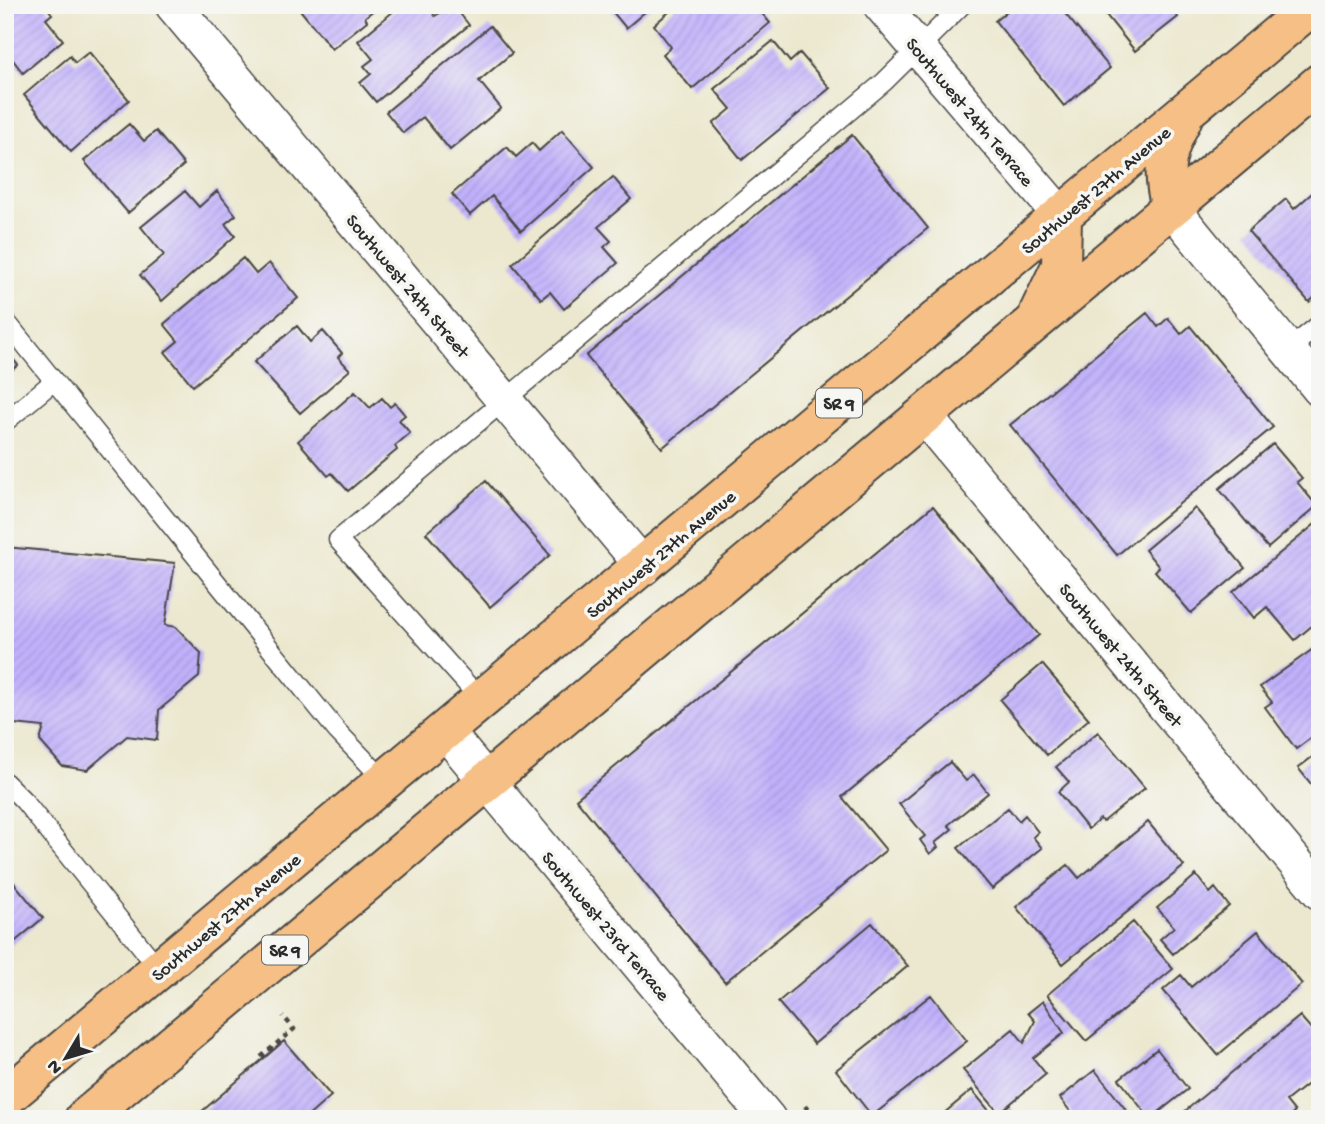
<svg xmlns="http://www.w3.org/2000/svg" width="1325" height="1124" font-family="'Gochi Hand',sans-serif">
  <defs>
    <pattern id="building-hatch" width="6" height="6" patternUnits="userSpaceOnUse" patternTransform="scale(1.75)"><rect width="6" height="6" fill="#c1b1fc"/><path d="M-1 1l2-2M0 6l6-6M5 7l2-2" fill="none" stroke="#a698d8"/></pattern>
  </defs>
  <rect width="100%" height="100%" fill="#f6f6f2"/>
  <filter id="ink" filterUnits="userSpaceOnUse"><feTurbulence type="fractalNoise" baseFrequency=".0143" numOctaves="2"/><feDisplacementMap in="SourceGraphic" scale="14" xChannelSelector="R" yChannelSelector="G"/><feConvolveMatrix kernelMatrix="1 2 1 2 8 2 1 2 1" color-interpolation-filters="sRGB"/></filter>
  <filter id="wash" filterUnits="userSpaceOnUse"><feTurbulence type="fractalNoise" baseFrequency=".00686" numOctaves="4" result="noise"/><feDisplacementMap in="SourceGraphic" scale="28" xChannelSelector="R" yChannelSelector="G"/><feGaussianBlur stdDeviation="1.57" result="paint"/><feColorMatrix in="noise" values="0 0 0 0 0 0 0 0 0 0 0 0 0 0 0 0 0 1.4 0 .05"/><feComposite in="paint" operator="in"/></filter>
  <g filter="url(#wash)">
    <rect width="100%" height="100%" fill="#ece8cf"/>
    <g id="blocks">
      <path fill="url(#building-hatch)" d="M 5,5 L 45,5 L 52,14 L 46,19 L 63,40 L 23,73 L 13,60 L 5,66 Z
        M 308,5 L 380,5 L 365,17 L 367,21 L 332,49 L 301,11 Z
        M 401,5 L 409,5 L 411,9 L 416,5 L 427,5 L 435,16 L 453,5 L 469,25 L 376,102 L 360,83 L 371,74 L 364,66 L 373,59 L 358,41 Z
        M 607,5 L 653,5 L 626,28 Z
        M 677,5 L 755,5 L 770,23 L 692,89 L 663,54 L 671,47 L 654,25 Z
        M 1014,5 L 1058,5 L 1110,68 L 1064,106 L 995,21 Z
        M 1098,5 L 1169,5 L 1178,17 L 1135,51 Z
        M 490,26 L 512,53 L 479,81 L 501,108 L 450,150 L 423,117 L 403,133 L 386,112 Z
        M 773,41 L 790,62 L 800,53 L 830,88 L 742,160 L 713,124 L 731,109 L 714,89 Z
        M 89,52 L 129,100 L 71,152 L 24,95 L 70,56 L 75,63 Z
        M 129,124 L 144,141 L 156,131 L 184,165 L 128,213 L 84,161 Z
        M 562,130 L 594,167 L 521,231 L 492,196 L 470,215 L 452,194 L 507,147 L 516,157 L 532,143 L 539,151 Z
        M 852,135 L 928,228 L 662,448 L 586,356 Z
        M 613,177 L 631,199 L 598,227 L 611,241 L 604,247 L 618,263 L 564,309 L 550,292 L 541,299 L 512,264 Z
        M 1320,186 L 1320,293 L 1309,302 L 1248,231 L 1286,199 L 1294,209 Z
        M 185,191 L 199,207 L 217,191 L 236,215 L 225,224 L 235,236 L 162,301 L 140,275 L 164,255 L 141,227 Z
        M 243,258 L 256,274 L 269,263 L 298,298 L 193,386 L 165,352 L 178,341 L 164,324 Z
        M 1147,313 L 1158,327 L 1168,318 L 1181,334 L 1190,326 L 1273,427 L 1117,555 L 1010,425 Z
        M 297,326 L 310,342 L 323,331 L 342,353 L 338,357 L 350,370 L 300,413 L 254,362 Z
        M 5,349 L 18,365 L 5,376 Z
        M 355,392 L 370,408 L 382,398 L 390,407 L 395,403 L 405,415 L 399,420 L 410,433 L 395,446 L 397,450 L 348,491 L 332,473 L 328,476 L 298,441 Z
        M 1273,444 L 1302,478 L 1297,482 L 1317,506 L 1268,548 L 1219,489 Z
        M 486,481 L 550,555 L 490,607 L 426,533 Z
        M 933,506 L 1039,635 L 842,797 L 886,850 L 725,982 L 576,799 Z
        M 1195,508 L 1245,568 L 1191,613 L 1155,571 L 1159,567 L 1145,550 Z
        M 1320,520 L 1320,619 L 1295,640 L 1267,607 L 1254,618 L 1233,592 Z
        M 5,547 L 175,563 L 165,625 L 176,627 L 201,653 L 199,677 L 159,710 L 157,740 L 127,736 L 87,770 L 62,766 L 40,741 L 44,727 L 5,723 Z
        M 1320,644 L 1320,731 L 1296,749 L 1265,707 L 1272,702 L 1260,687 Z
        M 1042,664 L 1089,719 L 1047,755 L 1000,700 Z
        M 1098,732 L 1145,788 L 1103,822 L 1100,819 L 1088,829 L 1058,792 L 1069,782 L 1056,767 Z
        M 1320,751 L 1320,795 L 1298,768 Z
        M 950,762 L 966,781 L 974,775 L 988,793 L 948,825 L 952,829 L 935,843 L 938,847 L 930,854 L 920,840 L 925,836 L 899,804 Z
        M 1008,808 L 1019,821 L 1025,815 L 1038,832 L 1033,837 L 1042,848 L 992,889 L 958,848 Z
        M 1148,822 L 1184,866 L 1063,964 L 1016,907 L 1068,865 L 1079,878 Z
        M 5,872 L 43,918 L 5,950 Z
        M 1196,875 L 1210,893 L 1215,888 L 1229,906 L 1173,954 L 1160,939 L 1174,927 L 1157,908 Z
        M 1133,922 L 1173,969 L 1086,1041 L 1047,995 Z
        M 872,923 L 908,966 L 814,1044 L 778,1002 Z
        M 1258,931 L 1302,984 L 1218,1055 L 1163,990 L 1181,975 L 1191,987 Z
        M 931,995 L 967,1041 L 872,1116 L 836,1070 Z
        M 1043,1001 L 1064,1033 L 1033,1058 L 1046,1074 L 999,1113 L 963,1070 L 1013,1029 L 1024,1043 L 1035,1021 L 1028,1013 Z
        M 1300,1016 L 1320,1039 L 1320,1074 L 1286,1101 L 1295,1112 L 1287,1119 L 1192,1119 L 1185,1111 Z
        M 284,1041 L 331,1096 L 305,1119 L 193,1119 Z
        M 1157,1049 L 1188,1089 L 1150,1119 L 1119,1079 Z
        M 1095,1070 L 1133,1119 L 1076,1119 L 1060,1098 Z
        M 972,1090 L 996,1119 L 937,1119 Z
        M 1011,1108 L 1021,1119 L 998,1119 Z"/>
    </g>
  </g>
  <g filter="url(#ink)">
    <use href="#blocks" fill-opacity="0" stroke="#484744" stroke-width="2"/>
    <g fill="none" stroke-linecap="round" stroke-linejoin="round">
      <defs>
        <path id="lane" d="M 5,320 L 54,381
          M 1288,350 L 1320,324
          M 5,422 L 54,381 L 337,731 L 386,782
          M 482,701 L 338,540 L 884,82 L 962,5
          M 5,782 L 24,801 L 160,970"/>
        <path id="street" d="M 173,5 L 644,567
          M 881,5 L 1062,217
          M 1171,207 L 1320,389
          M 924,416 L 1320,892
          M 446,732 L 768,1119"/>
        <path id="highway" d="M 1171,207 C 1161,173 1165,151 1182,120
          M 1039,312 L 1061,266 L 1062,217
          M 5,1098 L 1313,5
          M 84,1119 L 1320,83"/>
      </defs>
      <use href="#lane" stroke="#484744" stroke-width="21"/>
      <use href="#street" stroke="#484744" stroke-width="38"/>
      <use href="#highway" stroke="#484744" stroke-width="42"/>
      <path stroke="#484744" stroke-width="4.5" stroke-dasharray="5 5" stroke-linecap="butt" d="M 261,1057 L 294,1029 L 283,1016
        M 805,1106 L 815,1119"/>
      <use href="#lane" stroke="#fff" stroke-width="18"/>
      <use href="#street" stroke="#fff" stroke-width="35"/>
      <use href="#highway" stroke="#f5bf86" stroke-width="38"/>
    </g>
  </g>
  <g text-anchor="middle" stroke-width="7" stroke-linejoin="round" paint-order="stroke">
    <g fill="#f6f6f2" stroke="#686867" stroke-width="2">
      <rect x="816" y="388.5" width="46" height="29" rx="5"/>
      <rect x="262" y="935.5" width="46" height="29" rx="5"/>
    </g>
    <g font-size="18" font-weight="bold" fill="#2b2b2b">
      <text x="839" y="409">SR 9</text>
      <text x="285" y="956">SR 9</text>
    </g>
    <g font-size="19" fill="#2b2b2b" stroke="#f6f6f2">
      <text transform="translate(971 111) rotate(50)" y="7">Southwest 24th Terrace</text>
      <text transform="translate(1095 189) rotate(-40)" y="7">Southwest 27th Avenue</text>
      <text transform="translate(409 285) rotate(50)" y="7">Southwest 24th Street</text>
      <text transform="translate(660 553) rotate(-40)" y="7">Southwest 27th Avenue</text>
      <text transform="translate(1122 654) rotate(50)" y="7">Southwest 24th Street</text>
      <text transform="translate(225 916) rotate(-40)" y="7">Southwest 27th Avenue</text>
      <text transform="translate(607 925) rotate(50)" y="7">Southwest 23rd Terrace</text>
    </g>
  </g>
  <rect width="1325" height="1124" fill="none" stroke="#f6f6f2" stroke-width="28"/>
  <g transform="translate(66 1058) rotate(232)" stroke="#f6f6f2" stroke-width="5" paint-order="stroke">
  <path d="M0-5L12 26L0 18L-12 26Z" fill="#2b2b2b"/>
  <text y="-10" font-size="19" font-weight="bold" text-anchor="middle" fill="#2b2b2b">N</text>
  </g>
</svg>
